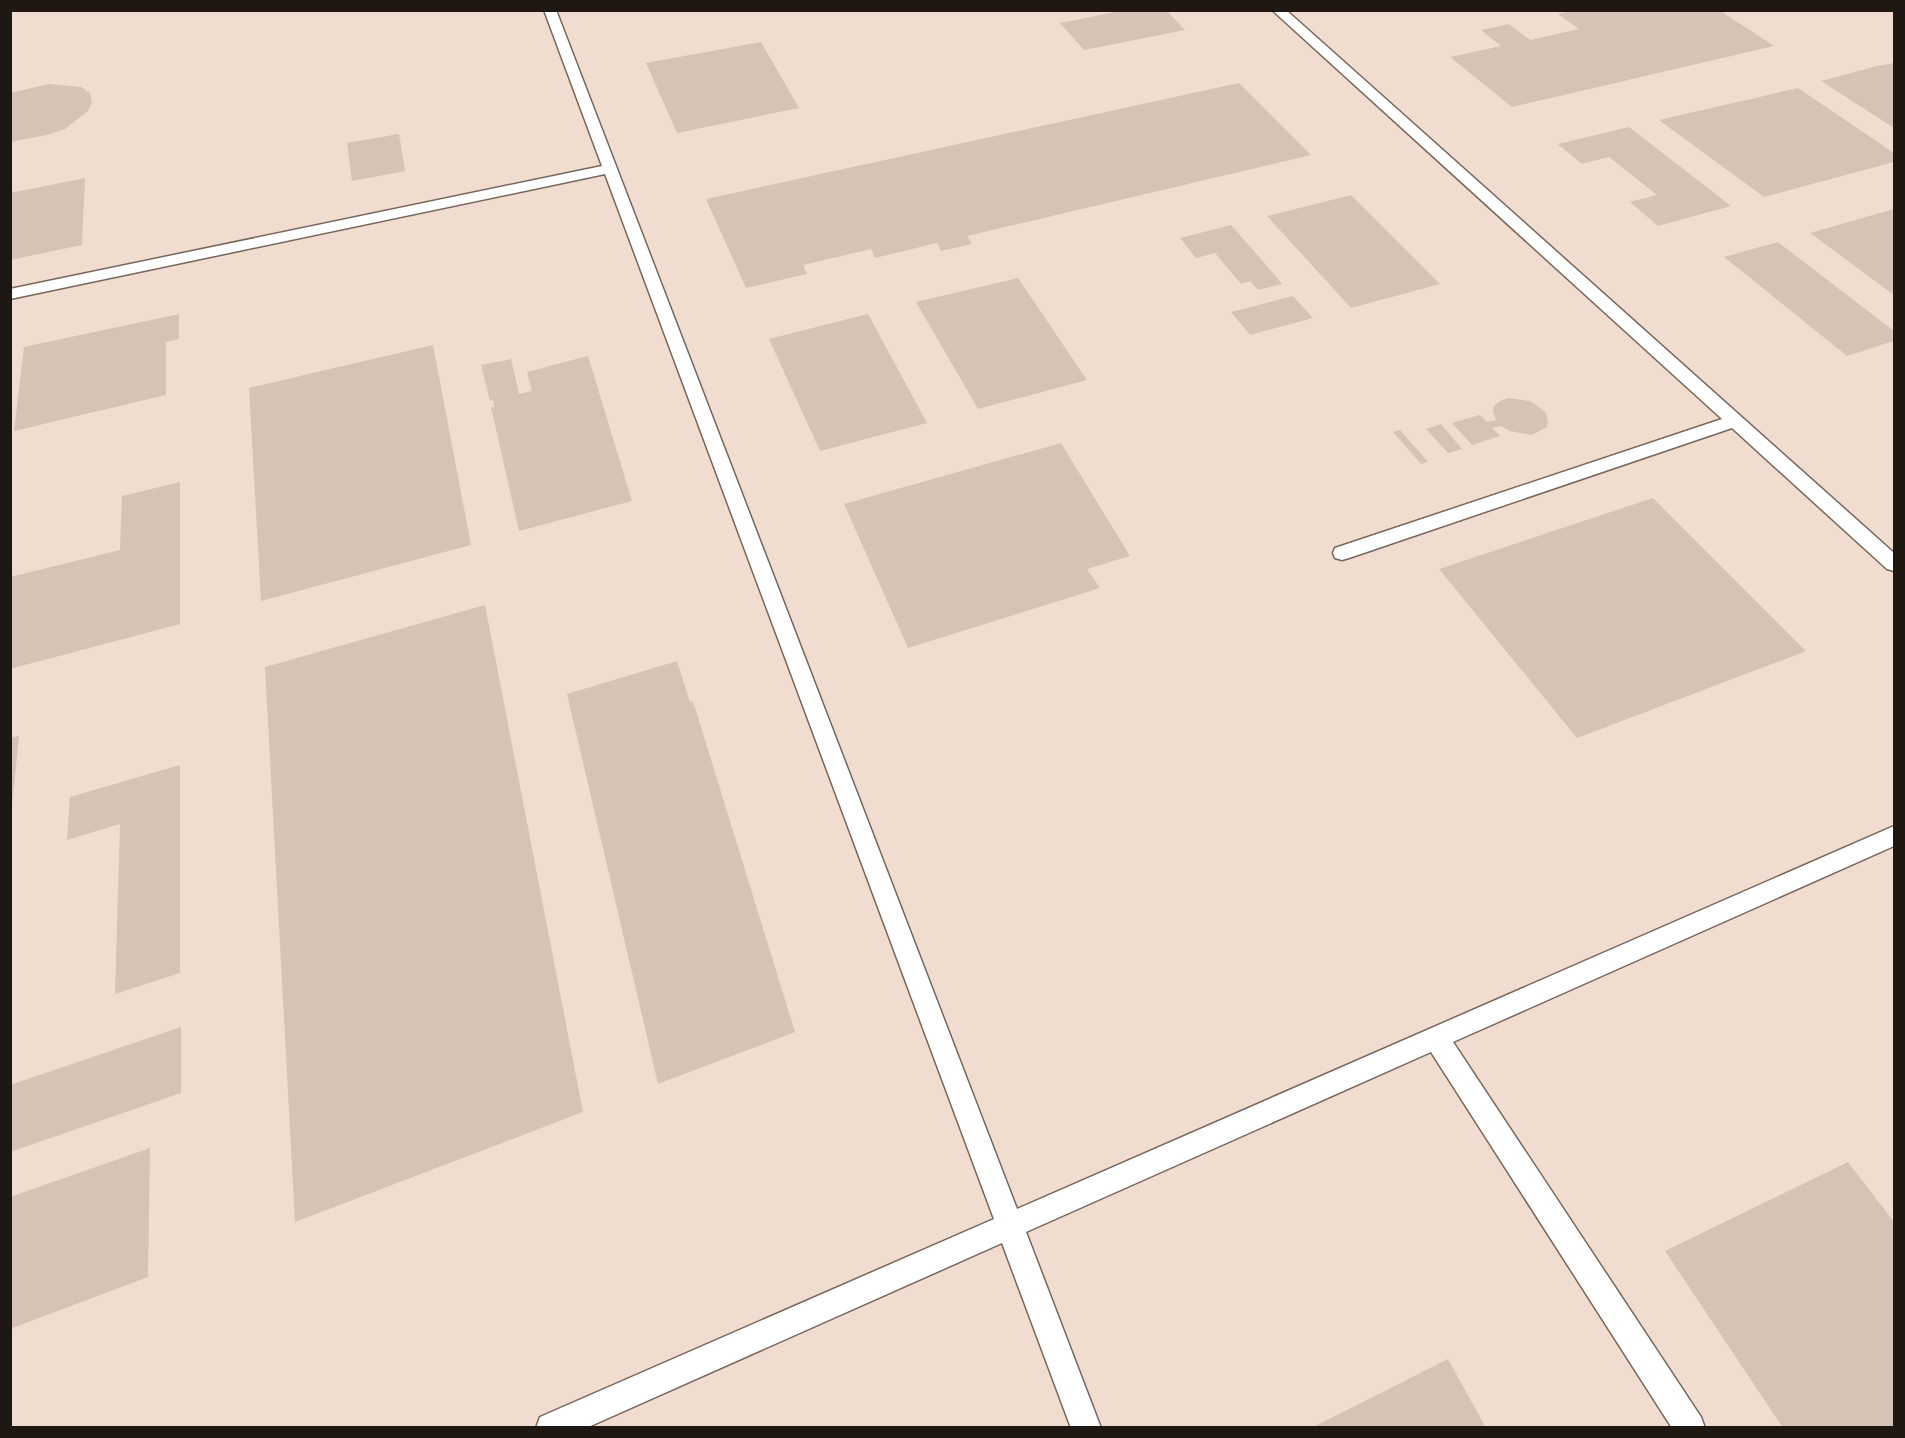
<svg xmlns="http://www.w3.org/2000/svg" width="1905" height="1438" font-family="Montserrat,sans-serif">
  <rect width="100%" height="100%" fill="#f1ddd0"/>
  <path fill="#d6c3b6" d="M 1125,10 L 1166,10 L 1185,30 L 1084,50 L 1060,23 Z
    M 1572,10 L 1719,10 L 1774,46 L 1512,107 L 1450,57 L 1501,46 L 1481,30 L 1509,24 L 1530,40 L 1579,29 L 1558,14 Z
    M 761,42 L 799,108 L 677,133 L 646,63 Z
    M 1894,63 L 1894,128 L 1821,81 L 1877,66 Z
    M 1239,83 L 1311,155 L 967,236 L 972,244 L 941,251 L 937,243 L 875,258 L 871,249 L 803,265 L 807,274 L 746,288 L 706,199 Z
    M 49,84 L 81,87 L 90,93 L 92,102 L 88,111 L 65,129 L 47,135 L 10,142 L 10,93 Z
    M 1798,88 L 1894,153 L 1894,162 L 1764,197 L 1659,120 Z
    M 1629,127 L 1695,178 L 1731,206 L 1658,226 L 1630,202 L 1657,195 L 1609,157 L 1582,164 L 1558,144 Z
    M 399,134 L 405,171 L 352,181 L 347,143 Z
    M 85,178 L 82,245 L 10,260 L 10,193 Z
    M 1351,195 L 1440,284 L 1351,308 L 1267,216 Z
    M 1894,209 L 1894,295 L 1810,233 Z
    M 1231,225 L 1274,274 L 1282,284 L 1258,290 L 1250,281 L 1241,284 L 1215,253 L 1196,258 L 1180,238 Z
    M 1778,242 L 1894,331 L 1894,341 L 1847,356 L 1724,257 Z
    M 1018,278 L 1087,380 L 978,409 L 916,302 Z
    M 1293,296 L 1313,318 L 1250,335 L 1231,312 Z
    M 179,314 L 179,339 L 166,342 L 166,395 L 14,431 L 24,347 Z
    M 868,314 L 927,423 L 820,451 L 769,339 Z
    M 433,345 L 471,545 L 261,601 L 249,388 Z
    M 588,356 L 632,501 L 519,531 L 491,407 L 494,407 L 493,400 L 490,401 L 481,365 L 511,359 L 519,394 L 532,391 L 527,372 Z
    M 1508,398 L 1530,401 L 1539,407 L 1546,413 L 1548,421 L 1547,427 L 1532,435 L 1510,431 L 1501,426 L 1492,428 L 1500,436 L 1472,445 L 1452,423 L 1480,415 L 1487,422 L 1496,420 L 1493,412 L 1494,406 L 1500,401 Z
    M 1441,424 L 1462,449 L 1448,453 L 1426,429 Z
    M 1400,430 L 1428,462 L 1421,464 L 1393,432 Z
    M 1061,443 L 1130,556 L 1087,569 L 1100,588 L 908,648 L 844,504 Z
    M 180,482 L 180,624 L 10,669 L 10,577 L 120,550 L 122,496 Z
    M 1653,498 L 1806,651 L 1577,738 L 1439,569 Z
    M 485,605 L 583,1112 L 295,1222 L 265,667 Z
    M 677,661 L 690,702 L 693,701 L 795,1032 L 658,1084 L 567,694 Z
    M 19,736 L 12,806 L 10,806 L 10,738 Z
    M 180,765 L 180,973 L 115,994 L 120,824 L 67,840 L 70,797 Z
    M 181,1027 L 181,1093 L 10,1152 L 10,1085 Z
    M 150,1148 L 148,1277 L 10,1329 L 10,1197 Z
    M 1848,1162 L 1894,1222 L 1894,1428 L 1783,1428 L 1665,1251 Z
    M 1448,1359 L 1486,1428 L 1311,1428 Z"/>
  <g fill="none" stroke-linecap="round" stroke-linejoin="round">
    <defs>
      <path id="service" d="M 544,10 L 556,10 L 1017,1209 L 1894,826 L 1894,846 L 1453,1042 L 1701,1417 L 1705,1428 L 1672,1428 L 1431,1052 L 1026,1232 L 1101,1428 L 1071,1428 L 1002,1243 L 586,1428 L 536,1428 L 540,1417 L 994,1219 L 605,174 L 10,299 L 10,289 L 602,166 Z
        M 1272,10 L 1286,10 L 1894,553 L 1894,571 L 1887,569 L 1732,428 L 1349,558 L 1342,560 L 1335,558 L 1333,553 L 1335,548 L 1722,419 Z"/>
    </defs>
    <use href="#service" stroke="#77665a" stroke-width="3"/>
    <use href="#service" fill="#fff" fill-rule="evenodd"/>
  </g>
  <rect width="1905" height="1438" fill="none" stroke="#1e1712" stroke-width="24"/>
</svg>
